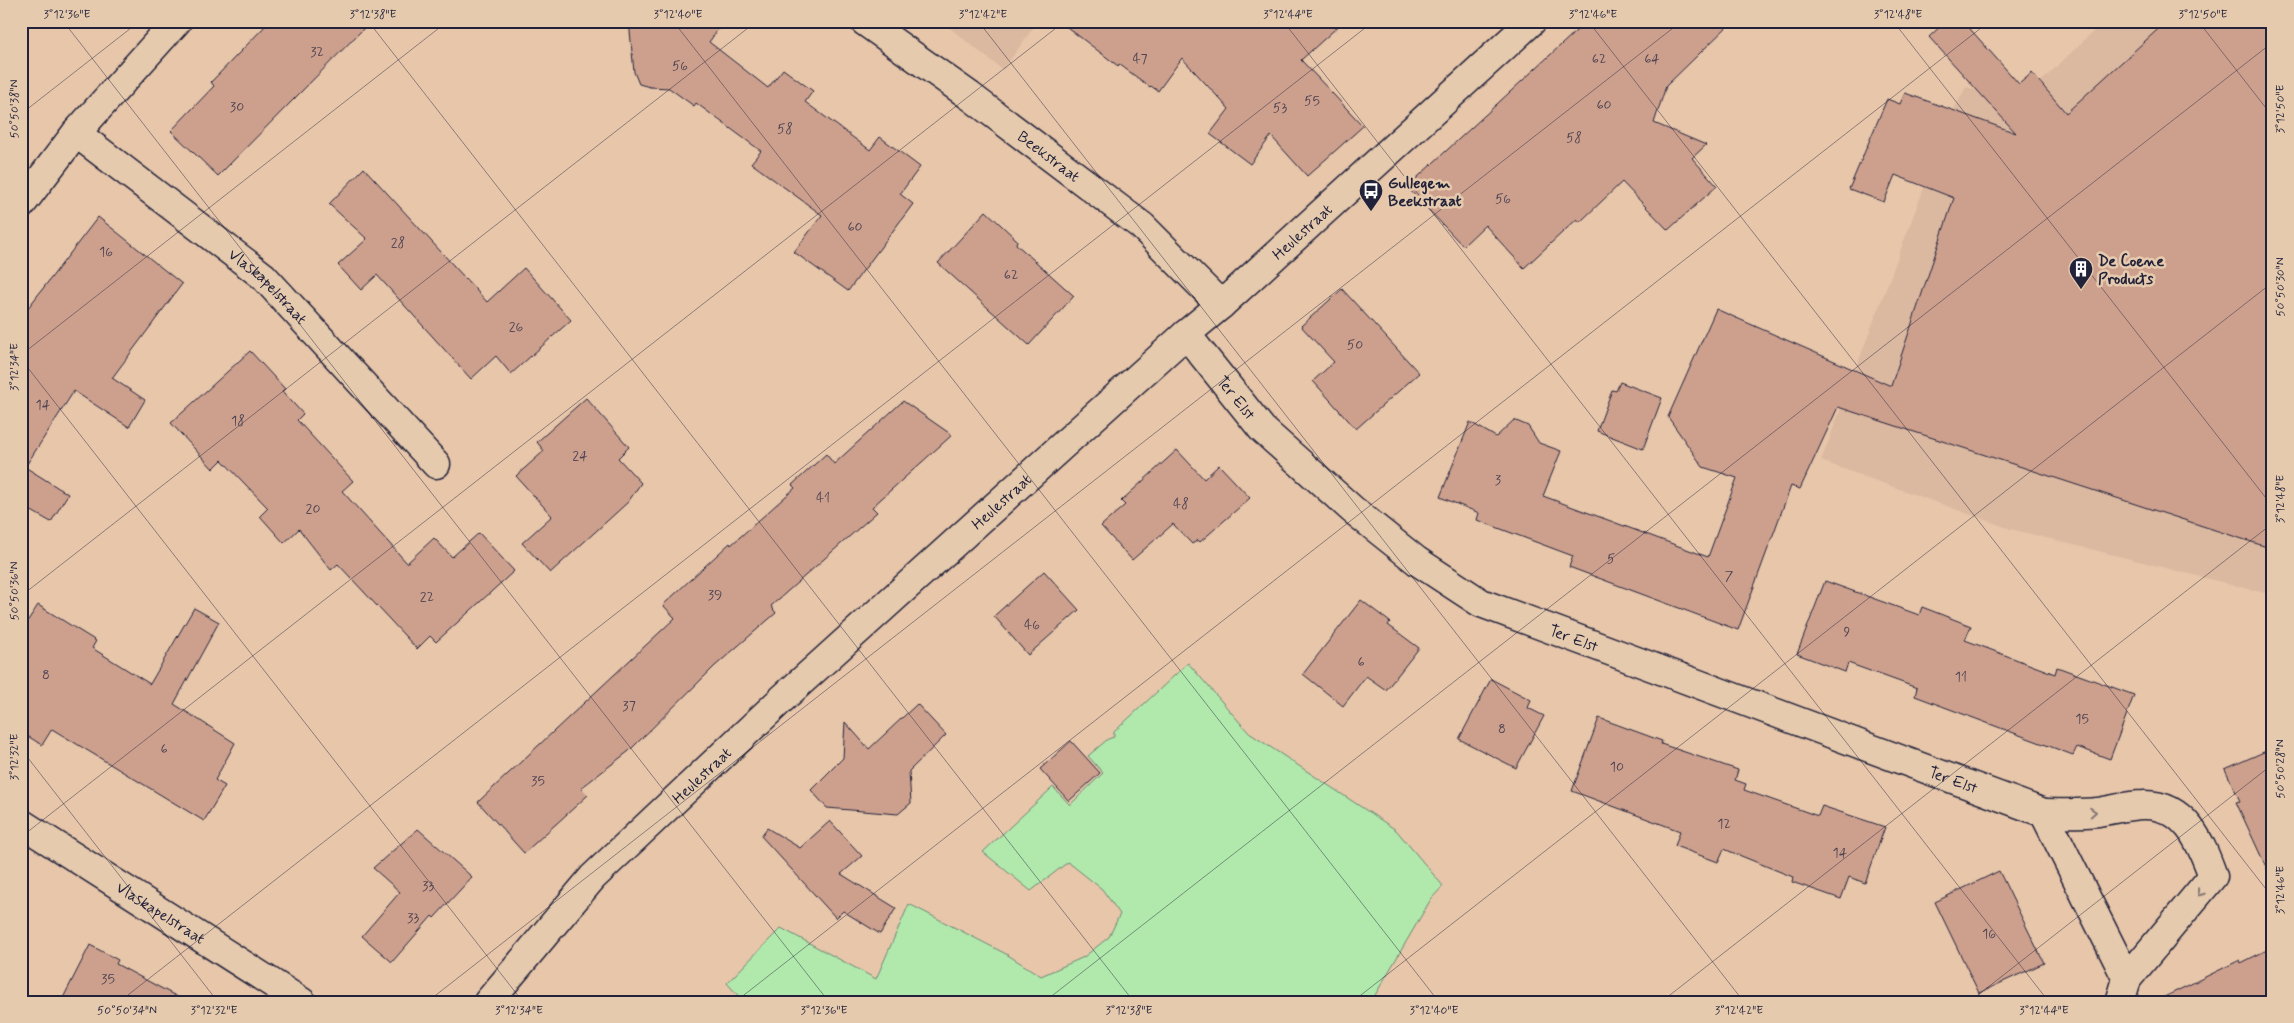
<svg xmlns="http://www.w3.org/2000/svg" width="2294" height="1023" font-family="Mynerve,sans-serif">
  <rect width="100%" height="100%" fill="#e7c6aa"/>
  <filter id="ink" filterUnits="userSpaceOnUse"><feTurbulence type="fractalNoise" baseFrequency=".02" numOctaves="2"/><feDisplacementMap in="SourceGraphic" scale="10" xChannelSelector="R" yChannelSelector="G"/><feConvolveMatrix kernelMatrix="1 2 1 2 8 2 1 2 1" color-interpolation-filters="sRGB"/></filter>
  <g filter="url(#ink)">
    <path fill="#dbb8a0" d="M 941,21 L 1038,21 L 1003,70 Z
      M 2104,21 L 2273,21 L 2273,595 L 2011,529 L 1821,461 L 1953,111 L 1966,87 L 2020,102 Z"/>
    <path fill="#b1e9ac" stroke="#6a8674" d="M 1188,663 L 1249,733 L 1396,830 L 1443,886 L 1431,899 L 1371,1002 L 744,1002 L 727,983 L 781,928 L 876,979 L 909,904 L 1006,954 L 1041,976 L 1084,957 L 1109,937 L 1120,914 L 1102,889 L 1068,862 L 1031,891 L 983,852 L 1053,787 L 1070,805 L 1103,773 L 1088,756 L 1108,739 L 1114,737 L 1114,732 Z"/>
    <path fill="#cda08e" stroke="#22223b" d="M 270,21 L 371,21 L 218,176 L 171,131 L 214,86 L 211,82 Z
      M 629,21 L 724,21 L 709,42 L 768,88 L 783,69 L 813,91 L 805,102 L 870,150 L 880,137 L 920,167 L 900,194 L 913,204 L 848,291 L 794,252 L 822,215 L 751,163 L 761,151 L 696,103 L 694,106 L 669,88 L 650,87 L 639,84 L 634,72 Z
      M 1059,21 L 1344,21 L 1301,60 L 1363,126 L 1307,176 L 1271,136 L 1250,164 L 1210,134 L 1229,109 L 1182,58 L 1158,91 L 1151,86 L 1150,87 L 1119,64 L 1118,66 Z
      M 1587,21 L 1733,21 L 1666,86 L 1654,123 L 1706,145 L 1692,158 L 1717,186 L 1668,230 L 1622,182 L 1580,222 L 1577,219 L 1524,268 L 1485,225 L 1463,246 L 1407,187 Z
      M 1946,21 L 1963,21 L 2019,84 L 2032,73 L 2066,113 L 2167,21 L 2273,21 L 2273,549 L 1838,407 L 1800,489 L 1791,486 L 1738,630 L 1569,567 L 1573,556 L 1477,520 L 1479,513 L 1440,497 L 1470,422 L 1496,437 L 1514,420 L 1528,426 L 1539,443 L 1561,451 L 1543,496 L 1708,557 L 1737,478 L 1703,467 L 1668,417 L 1716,309 L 1891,386 L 1954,198 L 1895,175 L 1884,202 L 1849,189 L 1887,99 L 1900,104 L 1905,93 L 2016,133 L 1929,37 Z
      M 364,168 L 487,302 L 524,268 L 571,320 L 511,374 L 496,356 L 471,379 L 377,275 L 361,290 L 338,265 L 367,239 L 329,204 Z
      M 986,211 L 1017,240 L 1016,244 L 1074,296 L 1029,345 L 938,263 Z
      M 98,217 L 182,284 L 112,378 L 145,400 L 129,427 L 74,391 L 25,467 L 68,494 L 51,522 L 21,505 L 21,317 Z
      M 1342,289 L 1419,373 L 1356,429 L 1313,381 L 1334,362 L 1301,326 Z
      M 250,351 L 285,389 L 282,391 L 303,414 L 297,420 L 353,481 L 342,491 L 407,563 L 434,538 L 452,557 L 479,533 L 514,571 L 436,642 L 430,636 L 417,649 L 338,564 L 331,570 L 299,529 L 284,543 L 260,516 L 268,508 L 222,460 L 213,469 L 171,423 Z
      M 1620,382 L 1662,398 L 1643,449 L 1597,431 L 1612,390 L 1616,391 Z
      M 586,398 L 629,447 L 618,458 L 641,483 L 628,502 L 550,573 L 522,543 L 552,516 L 516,476 L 544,451 L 537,442 Z
      M 903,401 L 952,435 L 872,507 L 877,512 L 771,606 L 776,613 L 715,666 L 629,751 L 581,788 L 588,795 L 524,853 L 478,802 L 675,618 L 663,605 L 730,543 L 731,545 L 795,488 L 792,485 L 826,454 L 834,464 Z
      M 1177,450 L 1204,479 L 1219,465 L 1250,498 L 1200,542 L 1198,540 L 1192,544 L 1173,524 L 1132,560 L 1101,526 L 1125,505 L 1121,501 Z
      M 1044,571 L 1079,610 L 1028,655 L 994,616 Z
      M 1825,581 L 1919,615 L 1922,607 L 1971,626 L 1965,640 L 2055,674 L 2057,667 L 2134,695 L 2110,759 L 2077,747 L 2073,755 L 1971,717 L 1915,696 L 1917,688 L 1848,663 L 1845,672 L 1797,654 Z
      M 1361,600 L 1390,622 L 1388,625 L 1419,648 L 1386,690 L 1366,676 L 1343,706 L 1303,674 Z
      M 38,605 L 96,641 L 92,648 L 150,684 L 194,608 L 219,622 L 174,704 L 235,743 L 215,780 L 225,786 L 204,821 L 52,729 L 42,745 L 21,732 L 21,631 Z
      M 1491,679 L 1531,700 L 1528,708 L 1544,716 L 1516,768 L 1459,739 Z
      M 917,704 L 946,735 L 909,771 L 911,803 L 898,814 L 827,808 L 811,790 L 843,758 L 845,722 L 869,749 Z
      M 1599,718 L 1662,741 L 1661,744 L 1738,770 L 1735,780 L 1746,784 L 1744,790 L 1818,816 L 1822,806 L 1885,827 L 1865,883 L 1849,877 L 1841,899 L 1792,882 L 1793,877 L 1724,849 L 1718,862 L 1675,846 L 1680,831 L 1572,791 Z
      M 1071,741 L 1100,773 L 1069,801 L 1040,769 Z
      M 2273,748 L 2273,882 L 2236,802 L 2240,801 L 2225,769 Z
      M 830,821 L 862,856 L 841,874 L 896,908 L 880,934 L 843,911 L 836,918 L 761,836 L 767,828 L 800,848 Z
      M 418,829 L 472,877 L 434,918 L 432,916 L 392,962 L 362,936 L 400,892 L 373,868 Z
      M 1999,871 L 2044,963 L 1979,993 L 1935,902 Z
      M 90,945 L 118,960 L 116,964 L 187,1002 L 61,1002 Z
      M 2273,947 L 2273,1002 L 2154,1002 L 2240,960 L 2241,963 Z"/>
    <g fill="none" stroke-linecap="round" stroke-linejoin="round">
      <defs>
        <g id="street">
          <path id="s1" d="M 864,21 L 970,96 L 1142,226 L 1221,305"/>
          <path id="s2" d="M 76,133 L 263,276 L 436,464"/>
          <path d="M 21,205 L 76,133 L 177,21"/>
          <path id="s3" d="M 1186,334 L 1262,429 L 1353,510 L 1417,561 L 1481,603 L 2044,813 L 2127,979 L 2120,1002"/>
          <path d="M 2044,813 C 2062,813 2081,814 2098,812 C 2113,810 2128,805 2143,805 C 2186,804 2201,843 2213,876 L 2127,979"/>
          <path id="s4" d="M 21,823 L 302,1002"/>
        </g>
        <g id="secondary">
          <path id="s5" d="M 488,1002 L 593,877 L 783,698 L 1186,334 L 1221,305 L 1532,21"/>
        </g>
      </defs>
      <use href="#street" stroke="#22223b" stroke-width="31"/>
      <use href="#secondary" stroke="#22223b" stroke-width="31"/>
      <use href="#street" stroke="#e6caad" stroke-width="28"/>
      <use href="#secondary" stroke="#e6caad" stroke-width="28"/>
    </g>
    <defs><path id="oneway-chevron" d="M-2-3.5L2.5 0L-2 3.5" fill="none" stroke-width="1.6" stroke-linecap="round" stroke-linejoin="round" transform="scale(1.25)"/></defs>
    <g stroke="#847674">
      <use href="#oneway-chevron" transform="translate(2093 812) rotate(-4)"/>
      <use href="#oneway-chevron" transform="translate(2200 893) rotate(128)"/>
    </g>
  </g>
  <path fill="none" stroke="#22223b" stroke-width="1" stroke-opacity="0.45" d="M 63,21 L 829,1002M 368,21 L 1134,1002M 673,21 L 1439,1002M 978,21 L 1744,1002M 1283,21 L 2049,1002M 1588,21 L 2273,898M 1893,21 L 2273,507M 2198,21 L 2273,117M 21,114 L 140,21M 21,355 L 448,21M 21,359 L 523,1002M 21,596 L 757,21M 21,749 L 218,1002M 21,837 L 1065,21M 119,1002 L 1374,21M 427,1002 L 1682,21M 735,1002 L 1990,21M 1044,1002 L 2273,42M 1352,1002 L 2273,282M 1661,1002 L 2273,523M 1969,1002 L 2273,764"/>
  <defs>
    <symbol id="bus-pin" viewBox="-11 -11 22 30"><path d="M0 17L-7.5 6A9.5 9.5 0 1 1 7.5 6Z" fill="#22223b" stroke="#e6caad"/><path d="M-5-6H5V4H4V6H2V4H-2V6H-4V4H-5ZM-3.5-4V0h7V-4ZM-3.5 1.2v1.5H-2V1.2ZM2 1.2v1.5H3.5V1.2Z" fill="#fff"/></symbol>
    <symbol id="building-pin" viewBox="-11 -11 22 30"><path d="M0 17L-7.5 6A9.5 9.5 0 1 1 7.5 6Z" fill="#22223b" stroke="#e6caad"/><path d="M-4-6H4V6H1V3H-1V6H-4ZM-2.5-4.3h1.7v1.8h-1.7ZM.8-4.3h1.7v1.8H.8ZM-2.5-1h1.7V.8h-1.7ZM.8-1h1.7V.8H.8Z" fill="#fff"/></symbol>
  </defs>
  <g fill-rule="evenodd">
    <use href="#bus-pin" x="1357" y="177" width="28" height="38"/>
    <use href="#building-pin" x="2067" y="255" width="28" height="38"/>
  </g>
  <g text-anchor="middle" stroke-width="5" stroke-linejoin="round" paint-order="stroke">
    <g font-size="14" fill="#4d4250">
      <text x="317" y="56">32</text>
      <text x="1140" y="63">47</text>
      <text x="1599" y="63">62</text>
      <text x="1652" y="63">64</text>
      <text x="680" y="70">56</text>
      <text x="1312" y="105">55</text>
      <text x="1604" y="109">60</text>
      <text x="237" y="111">30</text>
      <text x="1280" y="112">53</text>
      <text x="785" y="133">58</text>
      <text x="1574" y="142">58</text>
      <text x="1503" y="203">56</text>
      <text x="855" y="231">60</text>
      <text x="398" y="247">28</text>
      <text x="106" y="256">16</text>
      <text x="1011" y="279">62</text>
      <text x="516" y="331">26</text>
      <text x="1355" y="349">50</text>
      <text x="43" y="409">14</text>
      <text x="238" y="425">18</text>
      <text x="580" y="460">24</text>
      <text x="1498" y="484">3</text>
      <text x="823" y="502">41</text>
      <text x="1181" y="508">48</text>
      <text x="313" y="513">20</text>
      <text x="1611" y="563">5</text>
      <text x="1729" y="580">7</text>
      <text x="715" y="599">39</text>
      <text x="427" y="601">22</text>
      <text x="1032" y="629">46</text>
      <text x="1847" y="636">9</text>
      <text x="1361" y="666">6</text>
      <text x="46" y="679">8</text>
      <text x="1961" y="681">11</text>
      <text x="629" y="710">37</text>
      <text x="2082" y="723">15</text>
      <text x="1502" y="733">8</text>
      <text x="164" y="753">6</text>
      <text x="1617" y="771">10</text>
      <text x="538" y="785">35</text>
      <text x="1724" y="828">12</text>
      <text x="1840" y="857">14</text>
      <text x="428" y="890">33</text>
      <text x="413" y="922">33</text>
      <text x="1989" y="938">16</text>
      <text x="108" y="983">35</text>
    </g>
    <g font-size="16" fill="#22223b" stroke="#e6caad">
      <text dy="6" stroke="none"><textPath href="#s1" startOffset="229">Beekstraat</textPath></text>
      <text dy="6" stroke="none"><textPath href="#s5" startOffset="1122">Heulestraat</textPath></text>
      <text dy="6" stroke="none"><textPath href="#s2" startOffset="246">Vlaskapelstraat</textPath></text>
      <text dy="6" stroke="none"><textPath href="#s3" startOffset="81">Ter Elst</textPath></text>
      <text dy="6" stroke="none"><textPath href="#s5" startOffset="718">Heulestraat</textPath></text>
      <text dy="6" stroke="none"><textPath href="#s3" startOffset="501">Ter Elst</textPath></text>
      <text dy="6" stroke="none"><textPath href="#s5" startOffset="312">Heulestraat</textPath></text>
      <text dy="6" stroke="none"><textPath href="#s3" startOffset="906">Ter Elst</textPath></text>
      <text dy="6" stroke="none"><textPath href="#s4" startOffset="166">Vlaskapelstraat</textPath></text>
    </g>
    <g font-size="16" font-weight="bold" fill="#22223b" stroke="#e6caad" text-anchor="start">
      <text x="1388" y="188">Gullegem<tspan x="1388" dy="18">Beekstraat</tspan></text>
      <text x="2098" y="266">De Coene<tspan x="2098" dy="18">Products</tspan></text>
    </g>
  </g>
  <rect width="2294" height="1023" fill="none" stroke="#e6caad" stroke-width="55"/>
  <rect x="28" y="28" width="2238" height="968" fill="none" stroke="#22223b" stroke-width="2"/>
  <g font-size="12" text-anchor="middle" fill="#22223b">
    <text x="67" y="18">3°12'36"E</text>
    <text x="373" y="18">3°12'38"E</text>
    <text x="678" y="18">3°12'40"E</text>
    <text x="983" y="18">3°12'42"E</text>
    <text x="1288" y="18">3°12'44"E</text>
    <text x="1593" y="18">3°12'46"E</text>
    <text x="1898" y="18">3°12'48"E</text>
    <text x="2203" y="18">3°12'50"E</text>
    <text transform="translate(2280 109) rotate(-90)" y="4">3°12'50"E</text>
    <text transform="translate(14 109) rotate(-90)" y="4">50°50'38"N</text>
    <text transform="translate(2280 287) rotate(-90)" y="4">50°50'30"N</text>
    <text transform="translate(14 367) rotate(-90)" y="4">3°12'34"E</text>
    <text transform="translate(2280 499) rotate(-90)" y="4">3°12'48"E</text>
    <text transform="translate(14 591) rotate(-90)" y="4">50°50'36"N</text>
    <text transform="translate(14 757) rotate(-90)" y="4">3°12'32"E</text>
    <text transform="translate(2280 769) rotate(-90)" y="4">50°50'28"N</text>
    <text transform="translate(2280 890) rotate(-90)" y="4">3°12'46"E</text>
    <text x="127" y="1014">50°50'34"N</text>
    <text x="214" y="1014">3°12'32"E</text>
    <text x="519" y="1014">3°12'34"E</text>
    <text x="824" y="1014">3°12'36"E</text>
    <text x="1129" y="1014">3°12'38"E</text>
    <text x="1434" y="1014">3°12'40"E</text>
    <text x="1739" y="1014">3°12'42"E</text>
    <text x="2044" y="1014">3°12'44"E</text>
  </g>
</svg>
